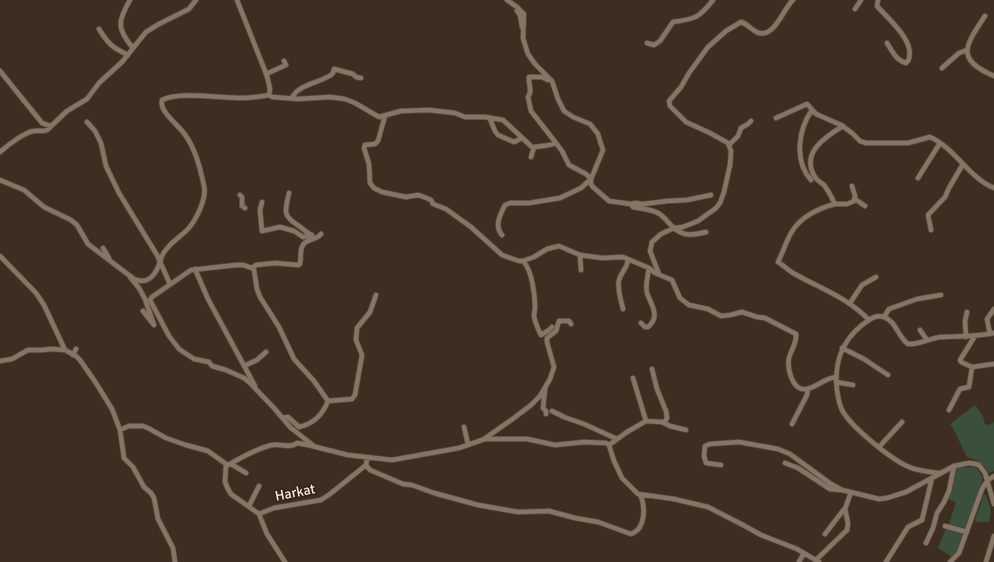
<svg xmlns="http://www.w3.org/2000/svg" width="994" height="562" font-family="Signika,sans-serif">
  <rect width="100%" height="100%" fill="#3d2e21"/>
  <path fill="#3b503c" d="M 975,405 L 983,417 L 985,424 L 989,425 L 994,422 L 994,471 L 989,473 C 982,462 980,461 967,457 C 961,446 957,434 950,424 Z
    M 976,467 L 983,478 L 965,529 L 949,524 L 956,502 L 948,499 L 955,468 Z
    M 984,494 L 986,495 L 991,510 L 989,522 L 977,522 L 975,520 Z
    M 946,528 L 965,533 L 957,553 L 952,557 L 938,548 Z"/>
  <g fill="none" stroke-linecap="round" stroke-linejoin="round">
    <defs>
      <path id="minor" d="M 130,0 C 118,21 116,28 133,48
        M 237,0 L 267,76 L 270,89 L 269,95
        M 507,0 L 517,7 L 524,14 L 523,38 L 528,54 L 535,64 L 552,81 L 558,99 L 564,111 L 573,117 L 590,124 L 598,134 L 600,141 L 603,150 L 591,179 L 591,184 L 593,187 L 609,201 L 631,204 L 633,207 C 641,209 650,209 658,213 C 665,217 668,223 674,228 C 684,237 694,235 706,232
        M 878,0 L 877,6 C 888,19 917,42 908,61 L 906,63 C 896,60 892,51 887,43
        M 855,9 L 861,0
        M 517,11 L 520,15 L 522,27
        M 985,16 C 965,46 955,59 994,76
        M 99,29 C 108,44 113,48 128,55
        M 647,43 L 654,45 L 660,41 L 673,22 C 695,19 699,18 713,0
        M 942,68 L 959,53 L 967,50
        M 0,71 L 42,123 L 51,126
        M 266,74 L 286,65 L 284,61
        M 548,80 L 542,77 L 529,77 C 528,84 533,91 528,97 L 531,111 L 556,143
        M 292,98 C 297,85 319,83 331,75 L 333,73 L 334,69 L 353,74 L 356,77 L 361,78
        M 385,116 L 378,141 L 375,144 L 365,145 L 364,148 L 369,164 L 370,183 L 374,188 L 382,192 L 406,197 L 418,195 L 424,197 L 431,200 L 433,204 L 446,209 L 471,227 L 502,255 L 519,261 L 523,261 L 534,257 L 547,249 L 559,246 L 580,255 L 602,258 L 623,257 L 649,268 L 655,273 L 672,280 L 680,298 L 689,305 L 708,309 L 721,316 L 730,315 L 742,312 L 757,317 L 765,318 L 796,334 C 797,343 791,350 789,358 C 787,368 792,392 807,389 C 817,387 825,378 836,377
        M 776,118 L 807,104 L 816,114 L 841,125 L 852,133 L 860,141 L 866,143 L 908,143 L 930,137 C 955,148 970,179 994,188
        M 490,119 L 495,131 L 498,135 L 514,142 L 522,138
        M 87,122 L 95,131 L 101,143 L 106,166 L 119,193 L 157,255 L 170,284
        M 843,126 C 825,137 800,153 815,177 C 817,181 821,182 824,185 C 828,190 832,198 835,204 C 819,208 800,217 791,233 C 786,242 783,252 778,262 C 783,265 788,270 793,273 C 819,288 847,297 869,320
        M 729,145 L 738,136 L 741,128 L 748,124 L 751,121
        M 0,152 C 8,145 25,132 34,131 C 39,130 43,132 47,130 L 67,111 L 87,99 L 99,83 L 122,62 L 146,32 L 159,24 L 189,9 L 196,0
        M 531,157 L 534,147
        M 918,178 L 940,143
        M 0,180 L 24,190 L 44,207 L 71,220 L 77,225 L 88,244 L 134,279 C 150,286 157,272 161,259 C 164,247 179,238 187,230 C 196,221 207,198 204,186 C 200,167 195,147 183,132 C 177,124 159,111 162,100 C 179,91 218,98 238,98 C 248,98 259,97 269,95 L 272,97 L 298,99 L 330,97 L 345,99 L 355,103 L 379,117 L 401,111 L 429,110 L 455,113 L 465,117 L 485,117 L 503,120 L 532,147 C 536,147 553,145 556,143 L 562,151 L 569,165 L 586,174 L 591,179 L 581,188 L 560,198 L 529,203 L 510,203 L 505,205 C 500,215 494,226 502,235
        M 811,180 C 794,161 798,130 812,110
        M 289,193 C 285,211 282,216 299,226 C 303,229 307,233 312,235
        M 240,195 L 242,197 L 242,206 L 245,208
        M 855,199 L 865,206
        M 262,202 L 260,210 L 262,231 L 280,227 L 294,231 L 303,237 L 312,235
        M 631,204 L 635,203 L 643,204 L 668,201 L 687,200 L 711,195
        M 835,204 L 847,204 L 854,201 L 855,196 L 852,186
        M 931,230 L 928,215 L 945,197 L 949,188 L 963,164
        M 103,248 L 109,258
        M 580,255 L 581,270
        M 0,256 L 36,293 L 44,305 L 65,350
        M 523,261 C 532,270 535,295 535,307 C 535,310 534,313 534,316 C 535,323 538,329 541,335 L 549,330 L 552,327
        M 252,268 L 254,270 L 257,289 L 260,297 L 279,327 L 294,359 L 314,381 L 328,401 C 323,414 313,424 299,427 L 288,417 L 283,418
        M 195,269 L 208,299 L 255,386
        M 659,274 L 650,251 L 652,242 L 661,234 L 674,228 L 683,227 L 698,221 L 716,208 L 720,203 L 724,192 L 730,165 L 731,151 L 728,143 L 710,133 L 686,122 L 670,106 L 669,101 L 681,87 L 689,73 L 708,47 L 726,31 L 741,22 C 748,24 752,31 759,33 C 775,37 783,9 793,0
        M 130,277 L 139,288 L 145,299 L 154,325 L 143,311
        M 850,303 L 862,285 L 876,277
        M 623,309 C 621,300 617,289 619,280 C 621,272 627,269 628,260
        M 884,317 L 889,309 L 917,299 L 941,295
        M 641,323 L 645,327 L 648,327 C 661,316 651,305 647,293 C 645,286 648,275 649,268
        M 920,330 L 927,340
        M 990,334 L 987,319 L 994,309
        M 975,336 L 960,360 L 961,362 L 972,367 L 994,364
        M 966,337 L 965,321 L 967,312
        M 842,348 L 864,359 L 888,375
        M 73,355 L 76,349
        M 0,361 L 12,359 L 28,350 L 42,350 L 51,349 L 65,350 L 76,356 L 80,360 L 96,383 L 112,409 L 120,430 L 124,458 L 133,467 L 144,487 L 151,493 L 154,498 L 158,519 L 173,548 L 175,562
        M 244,366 L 257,360 L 266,352
        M 652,369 L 657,389 L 666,411 L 667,418 L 664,423
        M 633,378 L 646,421
        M 836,382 L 853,385
        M 545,388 L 545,390 L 543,408 L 546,411 L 546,414
        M 328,401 L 352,399 L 355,395 L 362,355 L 356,340 L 357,328 L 370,312 L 376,295
        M 949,410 L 960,389 L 969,387 L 972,367
        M 552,411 L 564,417 L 584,424 L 617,439
        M 792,424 L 807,395 L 808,389
        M 464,427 L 468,444
        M 120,430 L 129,426 L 143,426 L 148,428 L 166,438 L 186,445 L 208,451 L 226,464
        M 484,439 L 514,418 L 531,405 L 540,396 L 550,379 L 554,367 L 547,342 L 547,338 L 556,331 L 559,321 L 569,321 L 571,324
        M 609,445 L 627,432 L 646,421 L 662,422 L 670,426 L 686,430
        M 314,446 L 291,428 L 274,408 L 250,383 L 244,378 L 226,370 L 212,366 L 209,362 L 194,359 L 179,349 L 169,336 L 150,300 L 152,297 L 191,270 L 236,265 L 243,265 L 252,268 L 256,265 L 275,263 L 298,265 L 300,264 C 301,259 300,252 302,247 C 305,238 316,241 321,234
        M 879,447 L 902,422
        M 785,463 L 798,468 L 830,489 L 841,490
        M 231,464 L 246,473
        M 366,465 L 370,470 L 403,484 L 412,485 L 434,493 L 478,505 L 518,512 L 549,511 L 575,518 L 598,522 L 631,534 C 646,529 645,507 641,496
        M 721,465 L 706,463 L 704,456 L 705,446 L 710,444 L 739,442 L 778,449 L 790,454 L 831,484 L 842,490 L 879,499 L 887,498 L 906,492 L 954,466 L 969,463 L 976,464 L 979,465 L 985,473 L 994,504
        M 939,473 C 929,472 918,471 909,467 C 892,460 851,427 842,410 C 839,404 838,397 837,390 C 834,363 841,342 862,325 C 869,320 875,314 884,317 C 896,321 898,337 908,344 C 919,345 930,338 941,337 C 959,336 976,337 994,333
        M 249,506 L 259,486
        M 259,514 L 274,508 L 321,500 L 330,494 L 366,465 L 367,458
        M 945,526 L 967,532
        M 825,534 L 845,508
        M 926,543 L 933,528 L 937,513 L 944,502 L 949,491 L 954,466
        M 816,560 L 847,530 L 848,523 L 845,509 L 851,492
        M 285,562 L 267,534 L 259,514 L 231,494 L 228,489 L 225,482 L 226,464 L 228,465 C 241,458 257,448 272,445 C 280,443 290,449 297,443 L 308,445 L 348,455 L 392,460 L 459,448 L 485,439 L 527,439 L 555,445 L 584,442 L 606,443 L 609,445 L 614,461 L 622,478 L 638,494 L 674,499 L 708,507 L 745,526 L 761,535 L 797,549 L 819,562
        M 799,562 L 804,553
        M 886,562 L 908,527 L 922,520 L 932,478
        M 950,562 L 959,553 L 982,489 L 987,481 L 994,476
        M 986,562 L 994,536"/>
    </defs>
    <use href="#minor" stroke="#574a3e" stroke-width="6"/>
    <use href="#minor" stroke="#867465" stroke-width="4.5"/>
  </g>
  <g text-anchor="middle" stroke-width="3.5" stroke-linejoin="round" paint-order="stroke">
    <g font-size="14" fill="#f8eee5" stroke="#332417">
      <text transform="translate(295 492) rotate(-11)" y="5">Harkat</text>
    </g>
  </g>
</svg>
